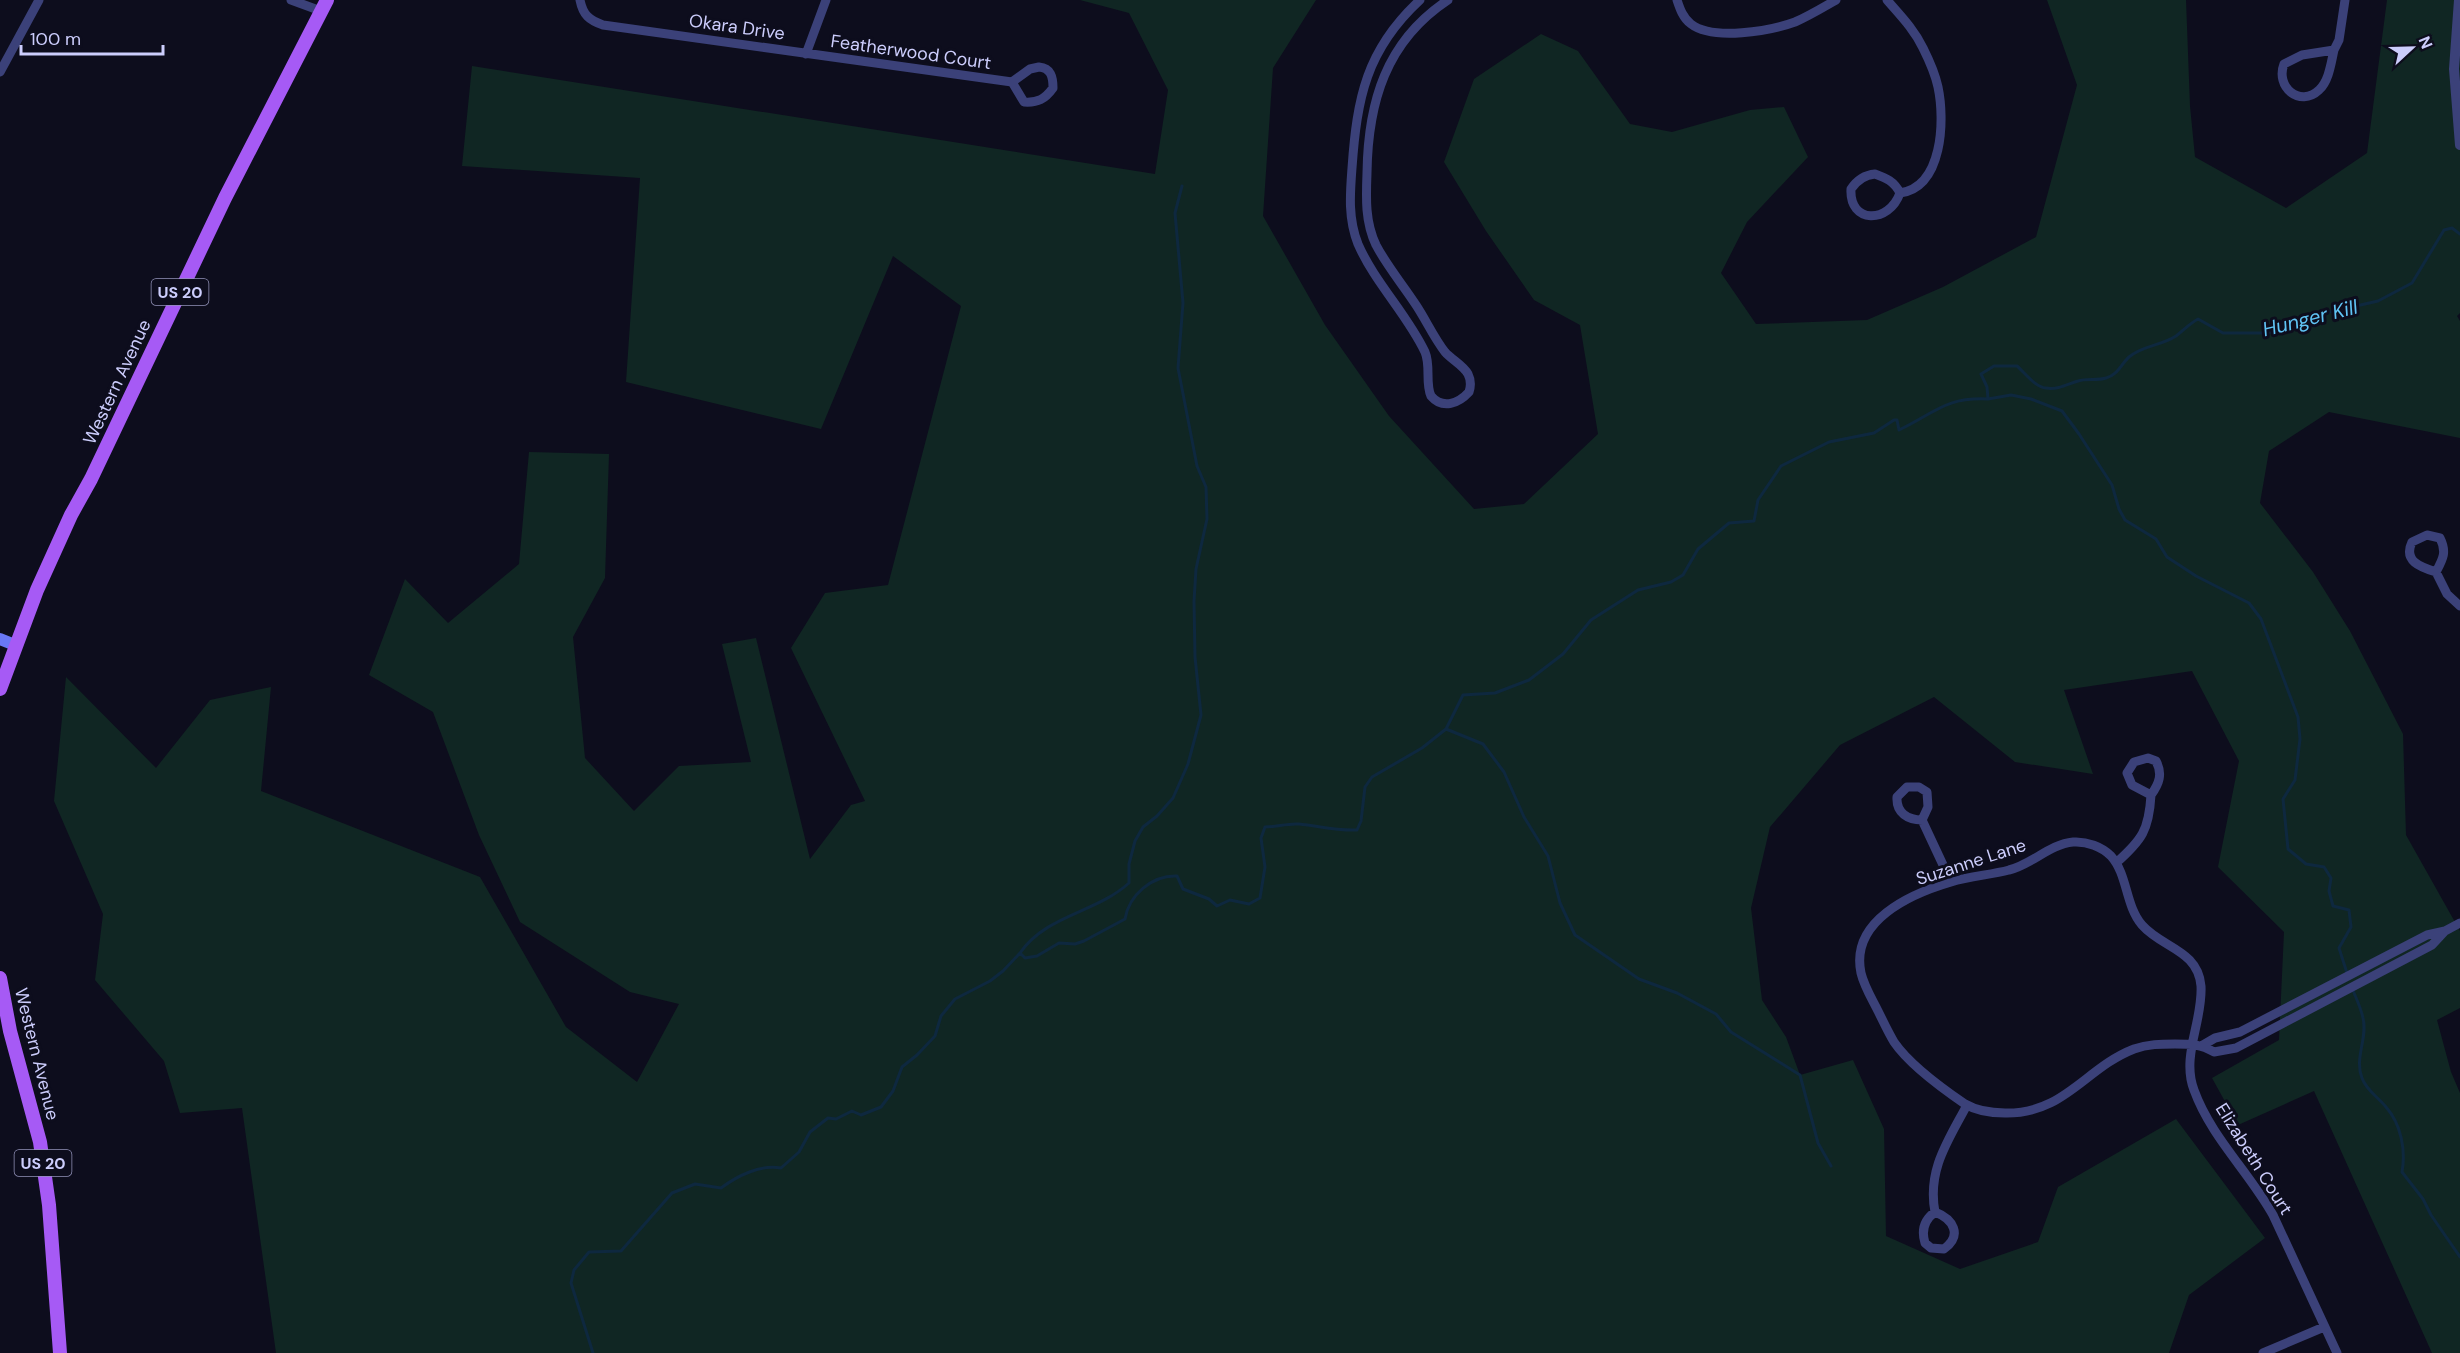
<svg xmlns="http://www.w3.org/2000/svg" width="2460" height="1353" font-family="'DM Sans',sans-serif">
  <rect width="100%" height="100%" fill="#0d0d1d"/>
  <path fill="#102623" d="M 1080,0 L 1316,0 L 1273,68 L 1263,216 L 1325,325 L 1389,416 L 1474,509 L 1524,504 L 1598,434 L 1580,325 L 1534,300 L 1486,231 L 1444,162 L 1474,79 L 1541,34 L 1578,51 L 1630,124 L 1672,132 L 1750,110 L 1784,107 L 1808,157 L 1747,222 L 1721,273 L 1756,324 L 1867,320 L 1943,287 L 2036,237 L 2077,85 L 2047,0 L 2186,0 L 2190,106 L 2195,157 L 2286,208 L 2367,153 L 2387,0 L 2460,0 L 2460,313 L 2457,316 L 2460,321 L 2460,438 L 2329,412 L 2269,451 L 2260,503 L 2313,572 L 2350,631 L 2403,734 L 2406,835 L 2460,931 L 2460,1008 L 2437,1020 L 2451,1072 L 2460,1093 L 2460,1353 L 2432,1353 L 2314,1091 L 2238,1125 L 2212,1078 L 2279,1040 L 2284,932 L 2218,867 L 2239,761 L 2192,671 L 2064,690 L 2093,774 L 2015,762 L 1934,697 L 1840,745 L 1770,827 L 1751,908 L 1762,1000 L 1786,1037 L 1800,1075 L 1853,1060 L 1884,1129 L 1886,1236 L 1960,1269 L 2038,1242 L 2058,1187 L 2176,1119 L 2265,1238 L 2189,1295 L 2169,1353 L 276,1353 L 242,1108 L 180,1113 L 164,1061 L 95,980 L 103,914 L 54,801 L 66,677 L 156,768 L 210,700 L 271,687 L 261,791 L 480,877 L 566,1027 L 637,1082 L 679,1004 L 630,992 L 520,922 L 479,835 L 433,712 L 369,675 L 405,579 L 448,623 L 519,564 L 529,452 L 609,454 L 605,578 L 573,637 L 585,758 L 634,811 L 679,766 L 751,762 L 722,644 L 756,638 L 810,859 L 851,805 L 865,801 L 791,648 L 825,593 L 888,585 L 961,306 L 893,256 L 821,429 L 626,382 L 640,178 L 462,166 L 472,66 L 1155,174 L 1168,90 L 1129,13 Z"/>
  <g fill="none" stroke-linecap="round" stroke-linejoin="round">
    <path stroke="#0e283f" stroke-width="3" d="M 1988,399 L 2011,395 L 2031,399 L 2062,411 L 2079,434 L 2112,485 L 2119,509 L 2125,520 L 2156,539 L 2167,557 L 2196,576 L 2249,603 L 2261,619 L 2298,717 L 2300,739 L 2295,780 L 2283,799 L 2288,849 L 2306,864 L 2324,867 L 2331,878 L 2329,891 L 2333,906 L 2349,910 L 2351,927 L 2339,948 L 2347,973
      M 1446,729 L 1483,744 L 1504,772 L 1524,817 L 1548,856 L 1560,903 L 1575,935 L 1639,979 L 1677,993 L 1716,1014 L 1731,1032 L 1800,1075 L 1818,1143 L 1831,1166
      M 1020,953 C 1046,915 1096,913 1129,883 L 1129,864 L 1135,841 L 1143,827 L 1157,816 L 1173,798 L 1188,764 L 1201,715 L 1195,657 L 1194,601 L 1196,569 L 1207,519 L 1206,487 L 1197,466 L 1178,368 L 1183,303 L 1175,213 L 1182,186
      M 2352,988 C 2356,998 2361,1008 2363,1018 C 2368,1038 2354,1058 2362,1078 C 2366,1090 2378,1097 2386,1107 C 2401,1124 2406,1150 2402,1172 L 2423,1199 L 2431,1215 L 2460,1257
      M 593,1353 L 571,1283 L 574,1270 L 589,1252 L 621,1251 L 672,1193 L 695,1184 L 721,1188 C 737,1176 761,1164 781,1168 L 799,1152 L 810,1132 L 828,1118 L 836,1119 L 852,1111 L 861,1115 L 881,1107 L 893,1091 L 902,1067 L 917,1055 L 935,1036 L 941,1016 L 955,999 L 990,981 L 1003,971 L 1020,953 L 1025,958 L 1037,956 L 1059,943 L 1075,944 L 1084,941 L 1125,919 C 1129,895 1152,875 1177,876 L 1183,889 L 1209,899 L 1217,906 L 1230,900 L 1249,904 L 1260,898 L 1265,867 L 1261,838 L 1265,827 C 1276,827 1288,823 1299,824 C 1319,826 1336,831 1357,830 L 1361,821 L 1365,787 L 1372,777 L 1422,748 L 1446,729 L 1463,695 L 1495,693 L 1529,680 L 1563,654 L 1591,620 L 1638,590 L 1671,582 L 1683,575 L 1698,549 L 1729,523 L 1754,521 L 1758,500 L 1781,466 L 1829,442 L 1874,433 L 1894,420 L 1897,420 L 1899,430 C 1935,413 1945,397 1988,399 L 1987,387 L 1981,374 L 1994,366 L 2017,366 C 2025,373 2035,387 2046,388 C 2058,390 2068,384 2078,381 C 2087,378 2097,381 2106,378 C 2118,375 2121,364 2129,357 C 2143,345 2161,346 2176,336 C 2184,330 2189,324 2198,319 L 2223,333 L 2268,333 L 2321,314 L 2378,301 L 2412,283 L 2444,230 L 2452,228 L 2460,234"/>
    <path stroke="#3b4179" stroke-width="9" d="M 291,0 L 321,11
      M 580,0 C 583,15 589,20 603,25 L 1012,82
      M 1420,0 C 1366,50 1357,98 1352,168 C 1350,194 1348,219 1358,244 C 1375,283 1407,314 1425,352 C 1431,366 1425,383 1431,396 C 1443,410 1459,403 1469,392 C 1471,386 1471,380 1468,374 C 1463,365 1452,360 1445,352 C 1434,338 1426,320 1416,305 C 1403,285 1387,266 1376,245 C 1365,222 1366,198 1367,173 C 1368,102 1386,41 1448,0
      M 1677,0 C 1680,9 1683,18 1691,24 C 1713,41 1770,31 1795,22 C 1809,16 1822,8 1836,0
      M 1887,0 C 1900,15 1914,29 1923,48 C 1929,60 1935,73 1938,87 C 1945,120 1943,187 1900,193
      M 2334,50 C 2331,63 2329,81 2319,90 C 2300,108 2275,87 2284,64 L 2302,55 Z
      M 2334,50 L 2339,40 L 2345,0
      M 806,54 L 826,0
      M 1039,67 C 1051,68 1053,77 1053,88 C 1045,99 1038,103 1024,102 L 1012,82 L 1030,69 Z
      M 0,72 L 39,0
      M 1875,174 C 1886,178 1894,181 1900,193 C 1889,224 1849,224 1851,189 C 1857,180 1864,175 1875,174 Z
      M 2427,535 L 2440,538 C 2447,552 2443,559 2436,572 C 2420,567 2403,561 2412,542 Z
      M 2436,572 L 2447,594 L 2460,606
      M 2148,758 L 2156,761 C 2163,774 2159,784 2151,795 L 2132,785 L 2127,773 L 2134,762 Z
      M 1907,787 L 1919,787 L 1927,792 L 1928,807 L 1922,820 C 1908,820 1896,813 1897,797 Z
      M 1922,820 L 1951,882
      M 2116,863 C 2142,840 2149,830 2151,795
      M 2203,1045 L 2215,1038 L 2240,1032 L 2427,935 L 2445,931 L 2460,923
      M 1935,1212 C 1927,1170 1948,1141 1967,1105
      M 1935,1212 C 1953,1219 1963,1235 1944,1249 L 1931,1248 L 1925,1243 C 1921,1230 1924,1220 1935,1212 Z
      M 2263,1353 L 2324,1327
      M 2337,1353 L 2273,1215 C 2249,1172 2211,1137 2194,1090 C 2181,1056 2203,1021 2201,986 C 2198,950 2162,948 2142,925 C 2125,905 2128,875 2111,856 C 2102,847 2087,841 2073,842 C 2050,844 2031,865 2009,870 C 1990,875 1970,876 1951,882 C 1910,894 1850,921 1861,973 C 1864,986 1872,999 1878,1011 C 1883,1021 1888,1032 1894,1042 C 1909,1064 1943,1089 1965,1104 C 1977,1111 1991,1113 2005,1113 C 2065,1114 2085,1068 2134,1049 C 2148,1044 2161,1044 2175,1044 C 2190,1044 2201,1044 2214,1052 L 2236,1048 L 2432,945 L 2445,931"/>
    <path stroke="#3b4179" stroke-width="10" d="M 2459,0 L 2454,69 L 2460,145"/>
    <path stroke="#6978f6" stroke-width="12" d="M 0,639 L 15,645"/>
    <path stroke="#a65af5" stroke-width="14" d="M 0,689 L 37,590 L 71,515 L 91,479 L 225,198 L 327,0
      M 0,978 L 10,1031 L 40,1142 L 49,1205 L 60,1353"/>
  </g>
  <g text-anchor="middle" stroke-width="6" stroke-linejoin="round" paint-order="stroke">
    <g fill="#0d0d1d" stroke="#9393b9" stroke-width="1.5">
      <rect x="151.5" y="279" width="57" height="26" rx="4.5"/>
      <rect x="14.5" y="1150" width="57" height="26" rx="4.5"/>
    </g>
    <g font-size="16" font-weight="bold" fill="#cccdfc">
      <text x="180" y="298">US 20</text>
      <text x="43" y="1169">US 20</text>
    </g>
    <g font-size="18" fill="#cccdfc" stroke="#0d0d1d">
      <text transform="translate(737 27) rotate(8)" y="6">Okara Drive</text>
      <text transform="translate(911 52) rotate(8)" y="6">Featherwood Court</text>
      <text transform="translate(117 382) rotate(-65)" y="6">Western Avenue</text>
      <text transform="translate(1971 862) rotate(-18)" y="6">Suzanne Lane</text>
      <text transform="translate(37 1054) rotate(76)" y="6">Western Avenue</text>
      <text transform="translate(2254 1159) rotate(58)" y="6">Elizabeth Court</text>
    </g>
    <g font-size="20" font-style="italic" fill="#60c4f5" stroke="#0d0d1d">
      <text transform="translate(2310 318) rotate(-14)" y="7">Hunger Kill</text>
    </g>
  </g>
  <g transform="translate(2412 48) rotate(68)" stroke="#0d0d1d" stroke-width="4.5" paint-order="stroke">
  <path d="M0-4.5L10 22L0 15L-10 22Z" fill="#cccdfc"/>
  <text y="-9" font-size="16" font-weight="bold" text-anchor="middle" fill="#cccdfc">N</text>
  </g>
  <path d="M21 45v9h142v-9" fill="none" stroke="#cccdfc" stroke-width="3"/>
  <text x="30" y="45" font-size="18" fill="#cccdfc" stroke="#0d0d1d" stroke-width="4.5" paint-order="stroke">100 m</text>
</svg>
